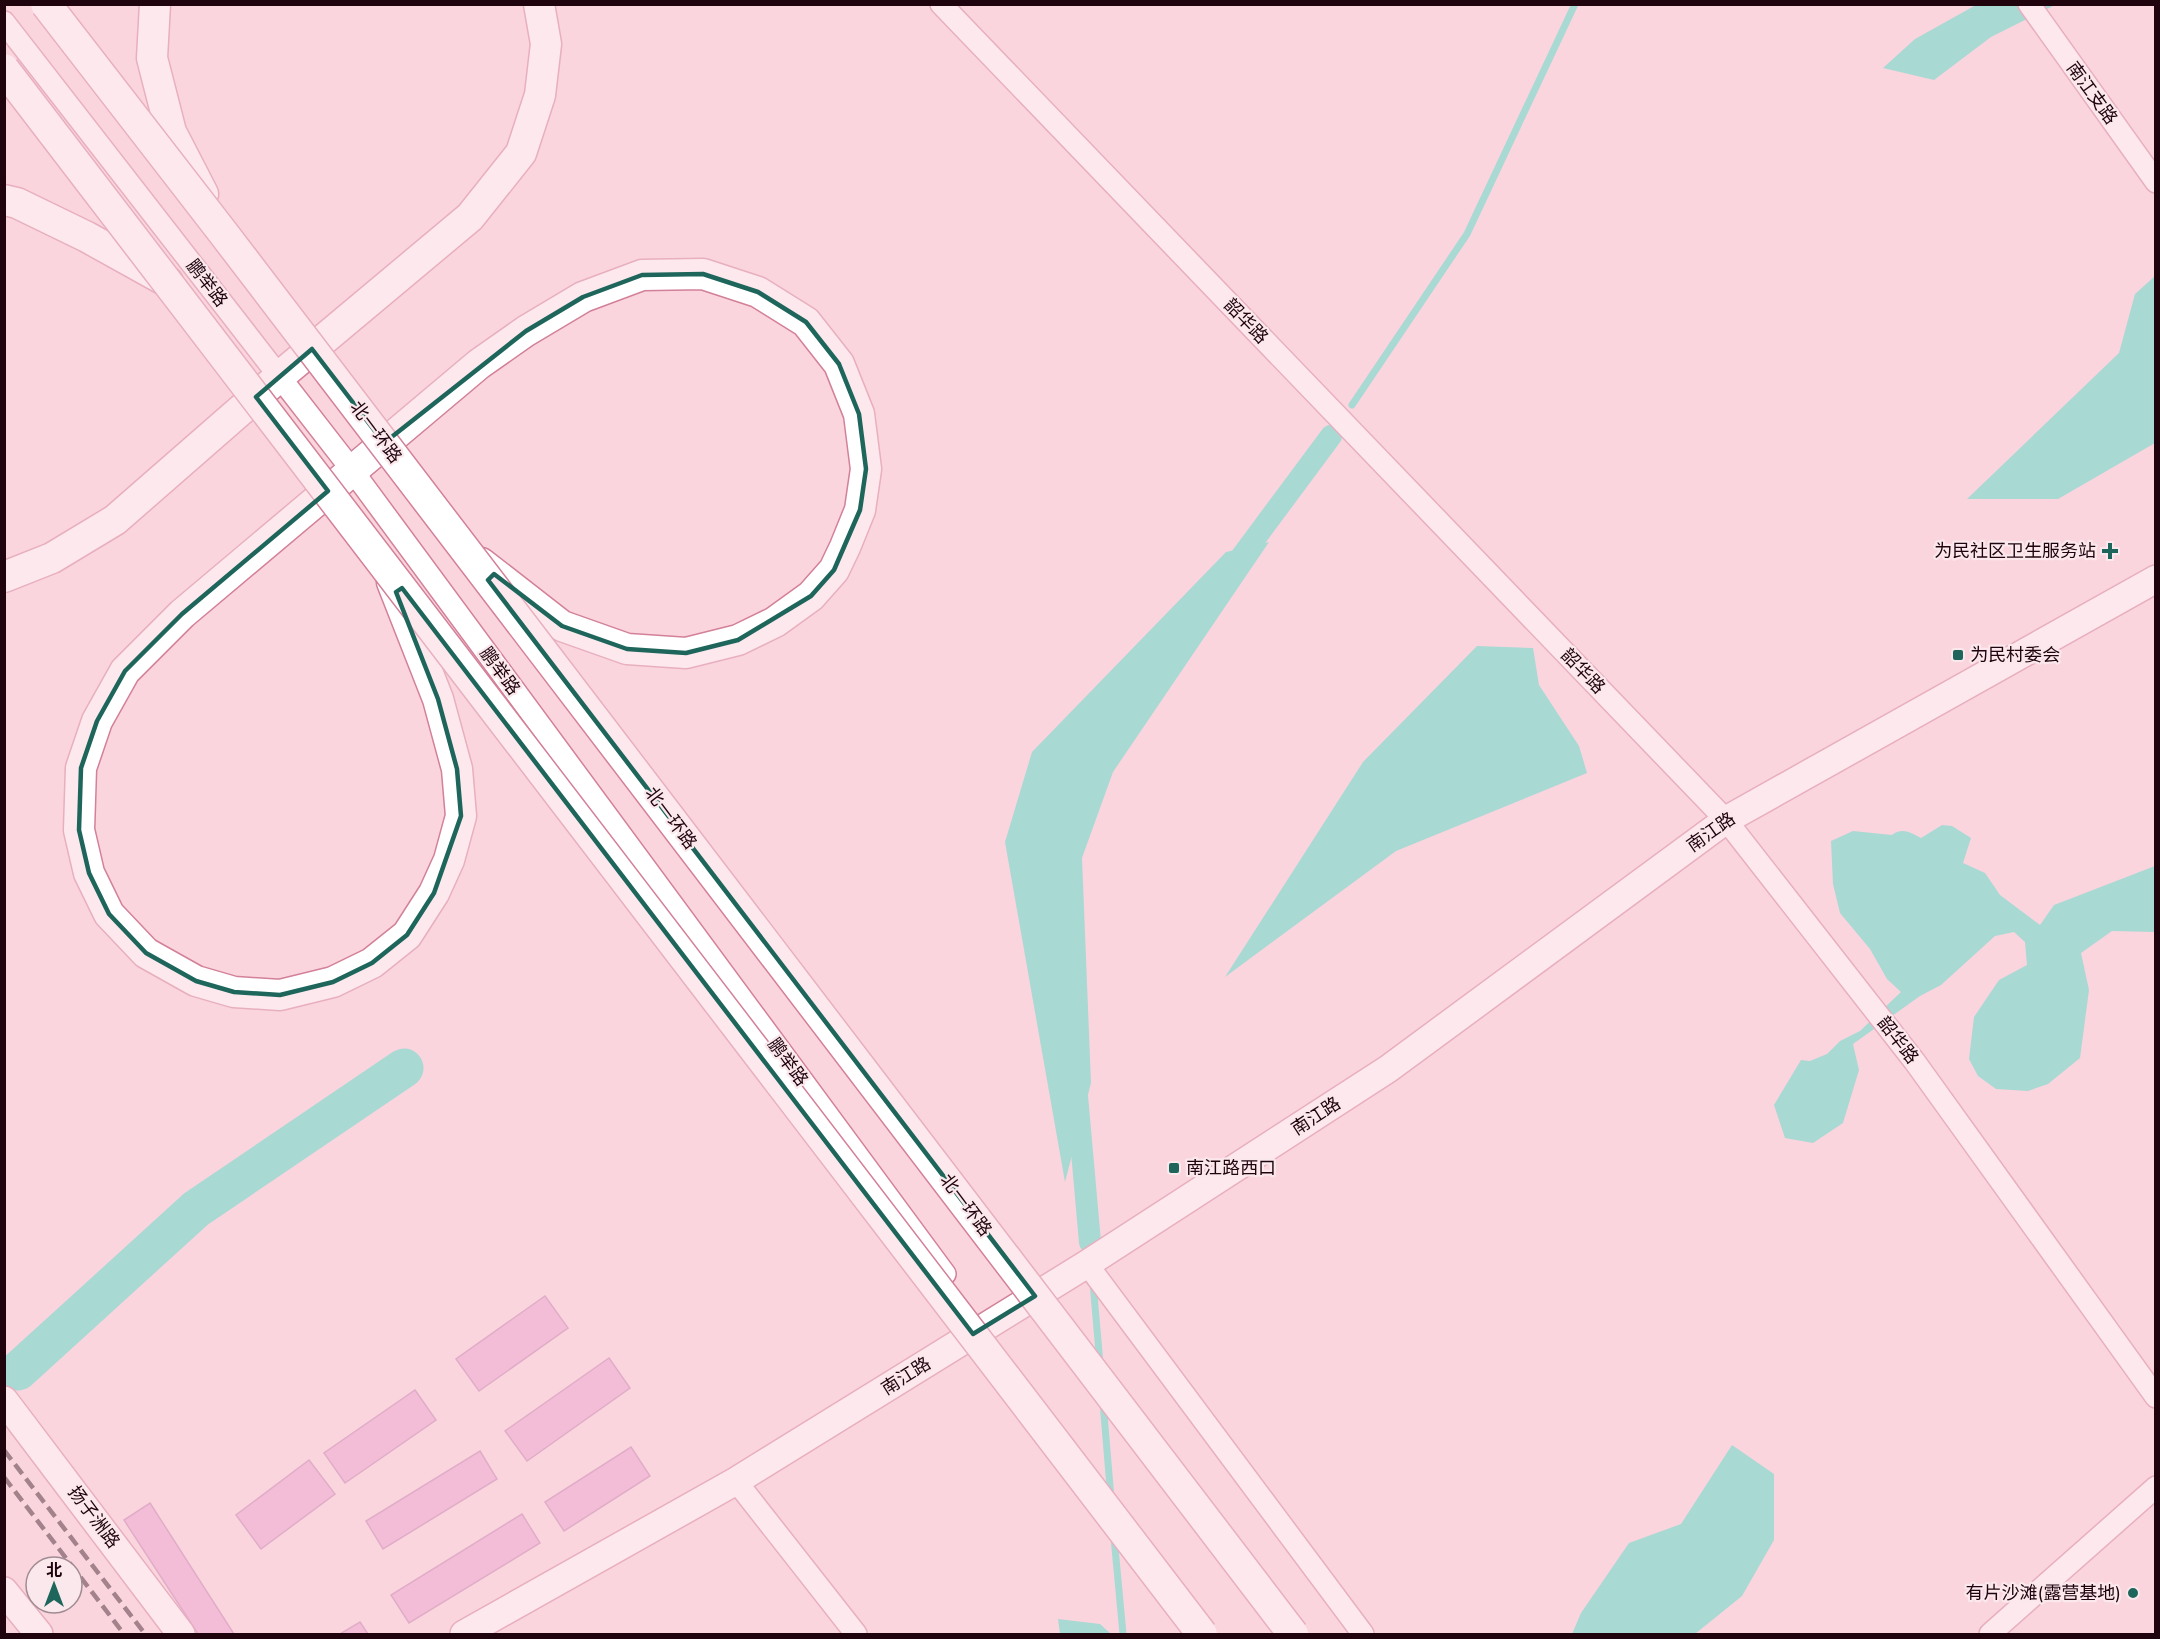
<svg xmlns="http://www.w3.org/2000/svg" width="2160" height="1639" font-family="'Nunito Sans','Noto Sans SC',sans-serif">
  <rect width="100%" height="100%" fill="#fad5de"/>
  <path fill="#48ddc6" d="M 1976,5 L 2055,5 L 1991,37 L 1934,80 L 1883,68 L 1915,39 Z
    M 2155,276 L 2155,443 L 2058,499 L 1967,499 L 2119,353 L 2135,294 Z
    M 1269,542 L 1113,772 L 1082,858 L 1091,1083 L 1065,1182 L 1005,842 L 1032,752 L 1226,552 Z
    M 1477,646 L 1533,648 L 1539,685 L 1579,746 L 1587,773 L 1396,851 L 1225,977 L 1363,762 Z
    M 1942,825 L 1952,826 L 1971,838 L 1963,863 L 1985,873 L 2000,895 L 2040,925 L 2054,905 L 2155,866 L 2155,932 L 2112,931 L 2081,953 L 2089,990 L 2080,1058 L 2048,1084 L 2028,1091 L 1996,1089 L 1978,1076 L 1969,1059 L 1974,1017 L 1999,980 L 2027,965 L 2025,942 L 2014,932 L 1995,936 L 1941,985 L 1920,996 L 1853,1044 L 1859,1070 L 1843,1123 L 1813,1143 L 1785,1138 L 1774,1105 L 1801,1060 L 1810,1061 L 1827,1054 L 1840,1041 L 1860,1031 L 1901,992 L 1887,979 L 1870,949 L 1840,913 L 1833,884 L 1831,841 L 1853,831 L 1892,835 C 1902,827 1911,833 1921,838 Z
    M 1732,1445 L 1774,1474 L 1774,1540 L 1742,1596 L 1695,1634 L 1572,1634 L 1581,1613 L 1629,1543 L 1681,1524 Z
    M 1058,1619 L 1100,1624 L 1111,1634 L 1060,1634 Z"/>
  <g fill="none" stroke-linecap="round" stroke-linejoin="round">
    <path stroke="#48ddc6" stroke-width="7" d="M 1352,405 L 1467,234 L 1575,4
      M 1093,1283 L 1100,1364
      M 1103,1402 L 1111,1499
      M 1114,1537 L 1123,1634"/>
    <path stroke="#48ddc6" stroke-width="22" d="M 1230,572 L 1331,436
      M 1077,1096 L 1090,1242"/>
    <path stroke="#48ddc6" stroke-width="39" d="M 18,1371 L 196,1209 L 404,1068"/>
  </g>
  <path fill="#eaa0d0" stroke="#c27baa" stroke-width="1.5" d="M 545,1296 L 568,1328 L 479,1391 L 456,1359 Z
    M 609,1358 L 630,1388 L 527,1461 L 505,1431 Z
    M 415,1390 L 436,1420 L 345,1483 L 324,1453 Z
    M 631,1447 L 650,1476 L 564,1531 L 545,1502 Z
    M 480,1451 L 497,1479 L 383,1549 L 366,1521 Z
    M 309,1460 L 335,1494 L 261,1549 L 236,1515 Z
    M 150,1503 L 234,1634 L 198,1634 L 124,1520 Z
    M 522,1514 L 540,1543 L 409,1623 L 391,1595 Z
    M 360,1622 L 368,1634 L 340,1634 Z"/>
  <g fill="none" stroke-linecap="round" stroke-linejoin="round">
    <defs>
      <path id="minor" d="M 941,4 L 1726,820 L 1915,1062 L 2156,1397
        M 2029,4 L 2156,182
        M 4,22 L 352,470 L 945,1274
        M 1087,1264 L 1363,1634
        M 736,1481 L 856,1634
        M 1990,1634 L 2156,1487"/>
      <path id="major" d="M 4,1400 L 181,1634
        M 4,1591 L 39,1634
        M 464,1634 L 736,1481 L 1087,1264 L 1388,1069 L 1726,820 L 2156,579"/>
      <path id="highway" d="M 155,4 L 152,58 L 171,132 L 203,194
        M 4,200 L 17,203 L 87,237 L 168,282
        M 4,577 L 52,558 L 115,520 L 280,376 L 470,217 L 521,153 L 540,95 L 546,44 L 539,4
        M 392,582 L 438,699 L 457,769 L 461,816 L 449,860 L 434,893 L 407,935 L 372,963 L 333,982 L 280,995 L 234,992 L 196,981 L 146,953 L 109,914 L 89,873 L 79,830 L 81,768 L 97,721 L 125,671 L 182,614 L 479,364 L 526,331 L 583,297 L 642,275 L 703,274 L 758,292 L 806,322 L 839,364 L 859,414 L 866,469 L 860,510 L 845,547 L 834,570 L 811,596 L 775,622 L 738,640 L 686,653 L 627,649 L 562,626 L 481,563"/>
    </defs>
    <use href="#minor" stroke="#d38099" stroke-width="24"/>
    <use href="#major" stroke="#d38099" stroke-width="30"/>
    <use href="#highway" stroke="#d38099" stroke-width="33"/>
    <use href="#minor" stroke="#fff" stroke-width="21"/>
    <use href="#major" stroke="#fff" stroke-width="27"/>
    <use href="#highway" stroke="#fff" stroke-width="30"/>
    <path stroke="#3a1d27" stroke-width="4.5" stroke-dasharray="12 6" stroke-linecap="butt" d="M 4,1450 L 145,1634
      M 4,1477 L 124,1634"/>
    <defs>
      <path id="highway-bridge" d="M 46,4 L 224,234 L 1293,1634
        M 4,69 L 1202,1634"/>
    </defs>
    <use href="#highway-bridge" stroke="#d38099" stroke-width="33" stroke-linecap="butt"/>
    <use href="#highway-bridge" stroke="#fff" stroke-width="30"/>
  </g>
  <path d="M0 0H2160V1639H0ZM 703,274 L 758,292 L 806,322 L 839,364 L 859,414 L 866,469 L 860,510 L 834,570 L 811,596 L 738,640 L 686,653 L 627,649 L 562,626 L 494,574 L 488,580 L 1035,1296 L 973,1334 L 402,588 L 396,592 L 438,699 L 457,769 L 461,816 L 434,893 L 407,935 L 372,963 L 333,982 L 280,995 L 234,992 L 196,981 L 146,953 L 109,914 L 89,873 L 79,830 L 81,768 L 97,721 L 125,671 L 182,614 L 328,491 L 256,397 L 312,349 L 384,443 L 526,331 L 583,297 L 642,275 Z" fill="#fad5de" fill-opacity=".55" fill-rule="evenodd"/>
  <path fill="none" stroke="#1e665b" stroke-width="4.5" stroke-linejoin="round" d="M 703,274 L 758,292 L 806,322 L 839,364 L 859,414 L 866,469 L 860,510 L 834,570 L 811,596 L 738,640 L 686,653 L 627,649 L 562,626 L 494,574 L 488,580 L 1035,1296 L 973,1334 L 402,588 L 396,592 L 438,699 L 457,769 L 461,816 L 434,893 L 407,935 L 372,963 L 333,982 L 280,995 L 234,992 L 196,981 L 146,953 L 109,914 L 89,873 L 79,830 L 81,768 L 97,721 L 125,671 L 182,614 L 328,491 L 256,397 L 312,349 L 384,443 L 526,331 L 583,297 L 642,275 Z"/>
  <g fill="#1e665b" stroke="#fae8ec" stroke-width="2">
    <path d="M2107 542h6v6h6v6h-6v6h-6v-6h-6v-6h6z"/>
    <rect x="1952" y="649" width="12" height="12" rx="3"/>
    <rect x="1168" y="1162" width="12" height="12" rx="3"/>
    <circle cx="2133" cy="1593" r="6"/>
  </g>
  <g text-anchor="middle" stroke-width="4.5" stroke-linejoin="round" paint-order="stroke">
    <g font-size="18" fill="#1f030d" stroke="#fae8ec">
      <text transform="translate(2092 93) rotate(54)" y="6">南江支路</text>
      <text transform="translate(207 283) rotate(52)" y="6">鹏举路</text>
      <text transform="translate(1246 321) rotate(46)" y="6">韶华路</text>
      <text transform="translate(376 432) rotate(53)" y="6">北一环路</text>
      <text transform="translate(500 671) rotate(54)" y="6">鹏举路</text>
      <text transform="translate(1583 671) rotate(46)" y="6">韶华路</text>
      <text transform="translate(671 818) rotate(53)" y="6">北一环路</text>
      <text transform="translate(1711 832) rotate(-35)" y="6">南江路</text>
      <text transform="translate(1898 1040) rotate(52)" y="6">韶华路</text>
      <text transform="translate(788 1062) rotate(54)" y="6">鹏举路</text>
      <text transform="translate(1316 1116) rotate(-33)" y="6">南江路</text>
      <text transform="translate(966 1205) rotate(53)" y="6">北一环路</text>
      <text transform="translate(906 1376) rotate(-32)" y="6">南江路</text>
      <text transform="translate(94 1517) rotate(53)" y="6">扬子洲路</text>
    </g>
    <g font-size="18" fill="#1f030d" stroke="#fae8ec" text-anchor="end">
      <text x="2096" y="557">为民社区卫生服务站</text>
      <text x="1970" y="661" text-anchor="start">为民村委会</text>
      <text x="1186" y="1174" text-anchor="start">南江路西口</text>
      <text x="2121" y="1599">有片沙滩(露营基地)</text>
    </g>
  </g>
  <rect width="2160" height="1639" fill="none" stroke="#1f030d" stroke-width="12"/>
  <g transform="translate(54 1585)"><circle r="28" fill="#fae8ec" stroke="#a28c93" stroke-width="1.5"/>
  <path d="M0-4.5L10 22L0 15L-10 22Z" fill="#1e665b"/>
  <text y="-9" font-size="16" font-weight="bold" text-anchor="middle" fill="#1f030d">北</text>
  </g>
</svg>
